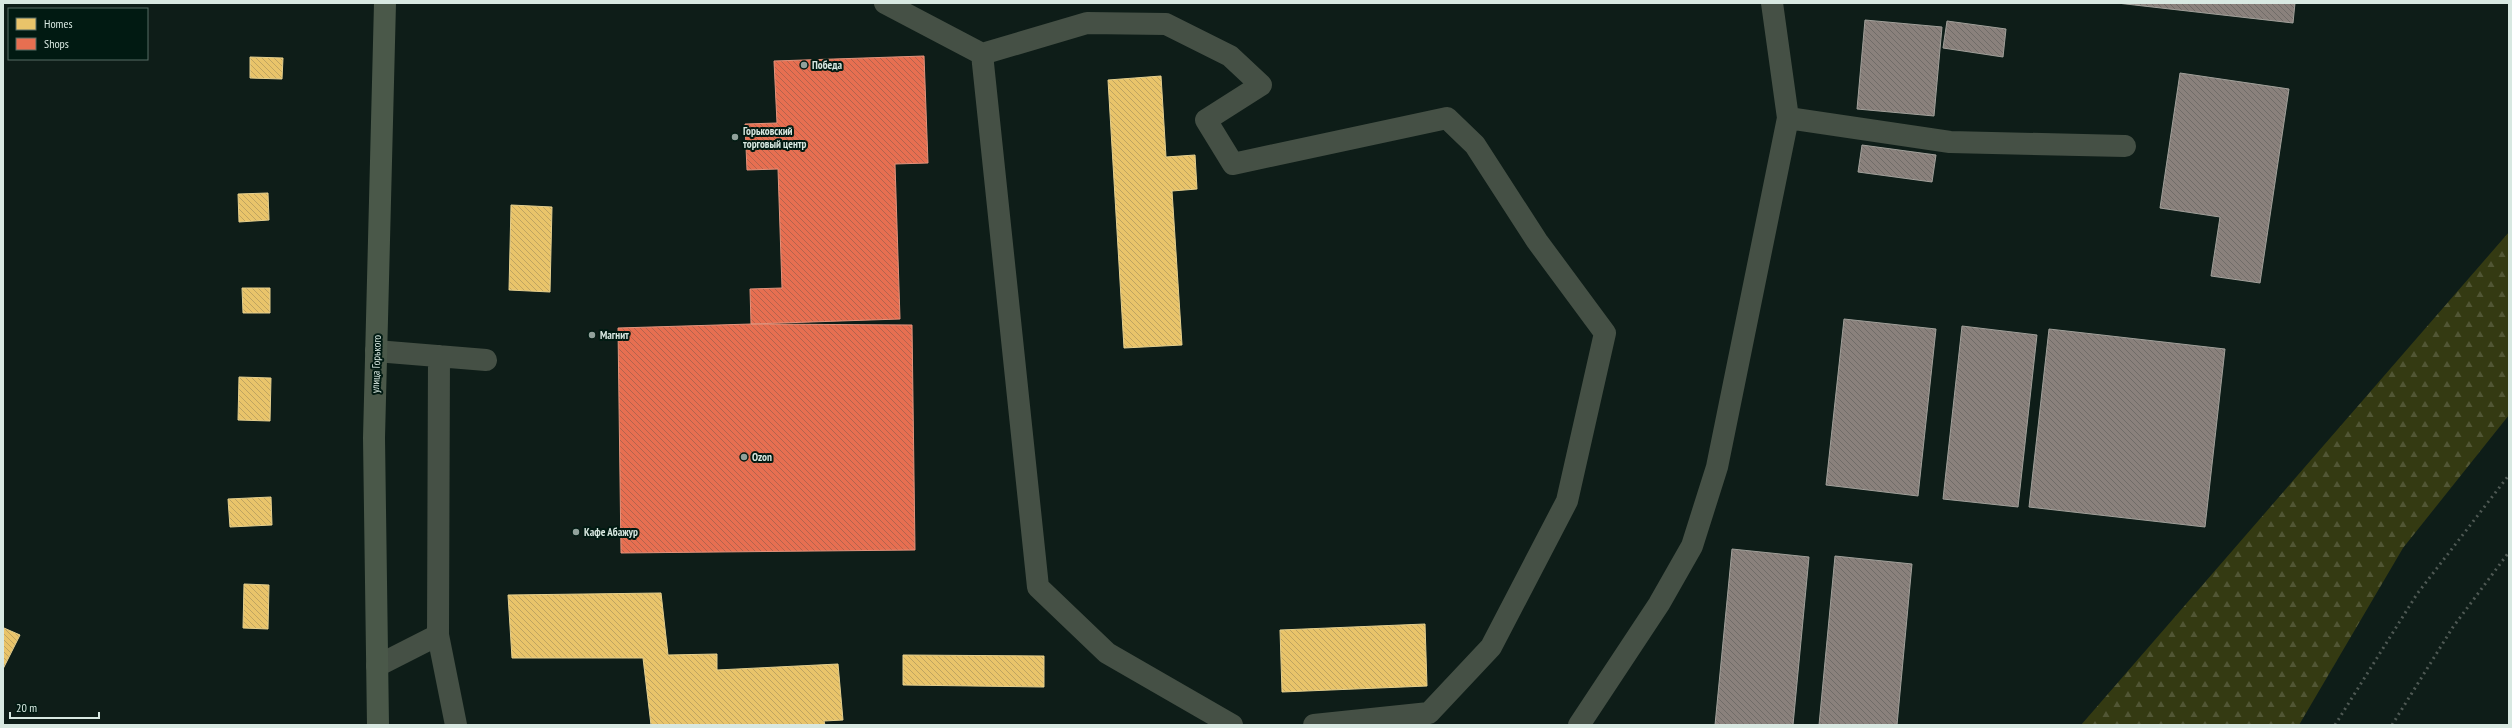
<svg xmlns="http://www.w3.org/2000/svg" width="2512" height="728" font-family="'PT Sans Narrow',sans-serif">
  <defs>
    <pattern id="forest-firs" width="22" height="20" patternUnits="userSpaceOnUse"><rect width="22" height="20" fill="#343a12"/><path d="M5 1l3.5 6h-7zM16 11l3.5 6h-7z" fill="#515634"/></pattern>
    <pattern id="homes-back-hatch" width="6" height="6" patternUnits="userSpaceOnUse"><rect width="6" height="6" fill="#e9c46a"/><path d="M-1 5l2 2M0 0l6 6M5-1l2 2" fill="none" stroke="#bfa460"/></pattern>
    <pattern id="shops-back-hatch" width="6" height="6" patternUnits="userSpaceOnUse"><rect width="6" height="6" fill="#e76f51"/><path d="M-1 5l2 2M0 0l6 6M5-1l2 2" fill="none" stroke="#b5634d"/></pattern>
    <pattern id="industry-back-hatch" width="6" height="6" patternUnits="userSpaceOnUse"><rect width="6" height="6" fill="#8a817c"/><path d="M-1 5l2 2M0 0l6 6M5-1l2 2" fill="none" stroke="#706c68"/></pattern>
  </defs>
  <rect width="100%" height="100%" fill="#0e1d18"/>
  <path fill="url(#forest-firs)" d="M 2509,232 L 2509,415 L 2403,548 L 2299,725 L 2081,725 Z"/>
  <path fill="url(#homes-back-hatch)" stroke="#e4cf8e" d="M 250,57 L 283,58 L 282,79 L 250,78 Z
    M 1161,76 L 1166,157 L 1195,155 L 1197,189 L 1172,191 L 1182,345 L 1124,348 L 1108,80 Z
    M 268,193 L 269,220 L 239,222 L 238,194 Z
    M 511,205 L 552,207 L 550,292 L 509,290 Z
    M 242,288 L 270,288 L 270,313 L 243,313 Z
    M 239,377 L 271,378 L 270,421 L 238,420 Z
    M 271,497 L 272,525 L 230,527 L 228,499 Z
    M 244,584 L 269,585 L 268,629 L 243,628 Z
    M 661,593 L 668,655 L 717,654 L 717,670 L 838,664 L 843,720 L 824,721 L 825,725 L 651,725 L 643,658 L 512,658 L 508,595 Z
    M 1425,624 L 1427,686 L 1282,692 L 1280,630 Z
    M 4,628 L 20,635 L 3,669 L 3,630 Z
    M 903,655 L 1044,656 L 1044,687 L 903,685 Z"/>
  <path fill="url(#shops-back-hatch)" stroke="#e2937c" d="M 924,56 L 928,163 L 895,164 L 900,319 L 751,324 L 750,289 L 782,288 L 778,169 L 747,170 L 745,124 L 777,123 L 774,61 Z
    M 751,324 L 912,325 L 915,550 L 621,553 L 618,328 Z"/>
  <path fill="url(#industry-back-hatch)" stroke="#a1a09a" d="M 2117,3 L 2295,3 L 2293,23 Z
    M 1865,20 L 1942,27 L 1934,116 L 1857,109 Z
    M 1947,21 L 2006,29 L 2003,57 L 1943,48 Z
    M 2180,73 L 2289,89 L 2260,283 L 2211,276 L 2220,217 L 2160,208 Z
    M 1862,145 L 1936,155 L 1932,182 L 1858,172 Z
    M 1844,319 L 1936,329 L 1918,496 L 1826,485 Z
    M 1962,326 L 2037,335 L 2018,507 L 1943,499 Z
    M 2049,329 L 2225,349 L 2205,527 L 2029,507 Z
    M 1732,549 L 1809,557 L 1793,725 L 1715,725 Z
    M 1835,556 L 1912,564 L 1897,725 L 1819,725 Z"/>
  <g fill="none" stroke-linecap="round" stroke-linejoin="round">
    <path stroke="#455045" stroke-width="22" d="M 885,3 L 982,54 L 1087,23 L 1166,24 L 1230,56 L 1261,85 L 1206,120 L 1233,164 L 1447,118 L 1475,145 L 1537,241 L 1605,333 L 1567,501 L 1491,647 L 1429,713 L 1314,725
      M 982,54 L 1038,587 L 1107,653 L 1232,725
      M 1788,118 L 1950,142 L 2125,146
      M 376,351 L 486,360
      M 438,635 L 456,725
      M 377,666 L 438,635 L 439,356
      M 1579,725 L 1659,604 L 1692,546 L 1717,467 L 1788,118 L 1772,3"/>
    <path stroke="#4a5849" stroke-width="22" d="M 378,725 L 374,438 L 385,3"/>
    <path stroke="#4f5954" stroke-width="3" stroke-dasharray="2 4" stroke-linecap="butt" d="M 2335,725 L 2417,594 L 2509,475
      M 2392,725 L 2453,627 L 2509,552"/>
  </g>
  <g fill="#91a19b" stroke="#011a12" stroke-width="1.5">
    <circle cx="804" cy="65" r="4"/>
    <circle cx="735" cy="137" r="4"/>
    <circle cx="592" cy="335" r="4"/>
    <circle cx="744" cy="457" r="4"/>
    <circle cx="576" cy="532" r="4"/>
  </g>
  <g text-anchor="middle" stroke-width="4" stroke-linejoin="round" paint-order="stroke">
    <g font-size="11" font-weight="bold" fill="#d8e8e1" stroke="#011a12" text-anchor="start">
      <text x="812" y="69">Победа</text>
      <text x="743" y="135">Горьковский<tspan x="743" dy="13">торговый центр</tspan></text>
      <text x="600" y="339">Магнит</text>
      <text x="752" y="461">Ozon</text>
      <text x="584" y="536">Кафе Абажур</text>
    </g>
    <g font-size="11" fill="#d8e8e1" stroke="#011a12">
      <text transform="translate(376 364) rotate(-88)" y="4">улица Горького</text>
    </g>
  </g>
  <rect width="2512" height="728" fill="none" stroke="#d8e8e1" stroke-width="8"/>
  <rect x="8" y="8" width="140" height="52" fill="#011a12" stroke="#576c65"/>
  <rect x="16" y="18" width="20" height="12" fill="#e9c46a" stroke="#576c65"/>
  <text x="44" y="28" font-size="12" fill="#d8e8e1">Homes</text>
  <rect x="16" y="38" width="20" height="12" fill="#e76f51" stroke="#576c65"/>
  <text x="44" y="48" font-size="12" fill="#d8e8e1">Shops</text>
  <path d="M10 712v6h89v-6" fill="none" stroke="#d8e8e1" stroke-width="2"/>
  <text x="16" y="712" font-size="12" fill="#d8e8e1" stroke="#011a12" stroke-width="3" paint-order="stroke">20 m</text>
</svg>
